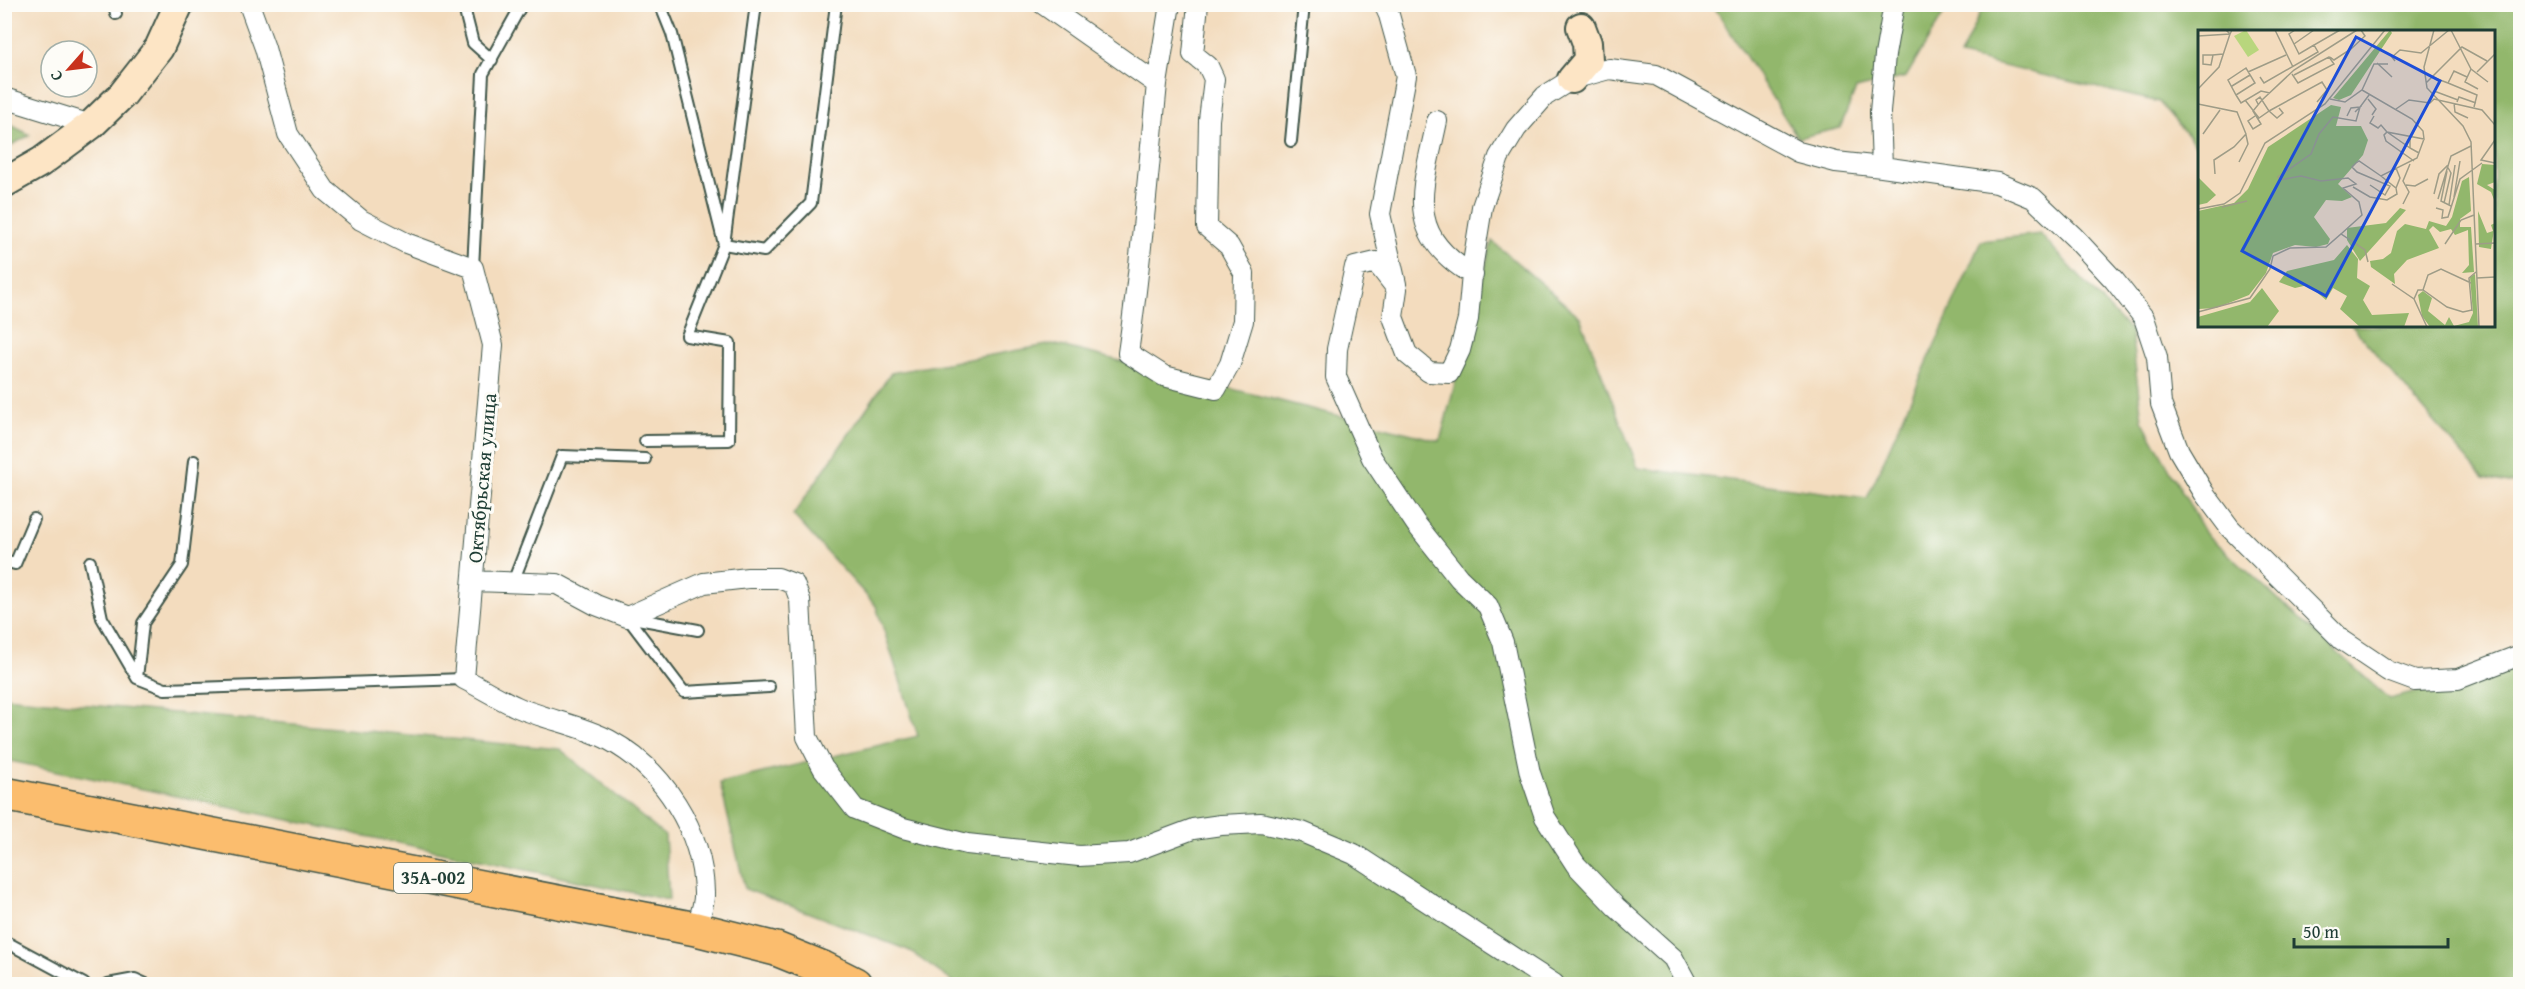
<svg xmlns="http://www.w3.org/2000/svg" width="2525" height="989" font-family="'Gentium Book Plus',serif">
  <rect width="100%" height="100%" fill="#fdfcf7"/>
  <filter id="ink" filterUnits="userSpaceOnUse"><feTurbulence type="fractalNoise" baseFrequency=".0167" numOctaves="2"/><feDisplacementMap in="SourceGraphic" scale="12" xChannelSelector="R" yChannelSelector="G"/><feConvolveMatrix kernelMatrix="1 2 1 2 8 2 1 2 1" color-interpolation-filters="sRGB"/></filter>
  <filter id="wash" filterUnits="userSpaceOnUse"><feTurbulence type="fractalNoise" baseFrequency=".008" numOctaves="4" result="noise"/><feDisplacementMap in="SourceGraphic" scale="24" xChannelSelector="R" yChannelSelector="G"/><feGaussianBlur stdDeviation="1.35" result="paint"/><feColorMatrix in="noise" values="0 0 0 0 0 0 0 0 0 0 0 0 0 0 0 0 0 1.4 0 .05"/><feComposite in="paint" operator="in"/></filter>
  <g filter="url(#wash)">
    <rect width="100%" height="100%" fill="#f3dcbe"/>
    <path fill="#92b76c" stroke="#587a50" stroke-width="1.5" d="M 1984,4 L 2520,5 L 2520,199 L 2516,220 L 2520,225 L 2520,485 L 2483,478 L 2352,326 L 2494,326 L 2494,32 L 2200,32 L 2199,149 L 2159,102 L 1960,56 Z
      M 1713,5 L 1949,5 L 1906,77 L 1856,89 L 1840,128 L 1798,138 Z
      M 5,122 L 30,135 L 5,149 Z
      M 2040,234 L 2131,332 L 2142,420 L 2206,534 L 2389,699 L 2520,667 L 2520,984 L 956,984 L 908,950 L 745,889 L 720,783 L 918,736 L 876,606 L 793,515 L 891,373 L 1053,344 L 1440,441 L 1492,241 L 1580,317 L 1638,468 L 1867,498 L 1981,241 Z
      M 4,697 L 560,749 L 665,836 L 669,900 L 5,760 Z"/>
  </g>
  <g filter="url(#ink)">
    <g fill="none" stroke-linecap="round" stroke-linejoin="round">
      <defs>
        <path id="lane" d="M 114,4 L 116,14
          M 463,4 L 473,43 L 492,60
          M 756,4 L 724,244 L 764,251 L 811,203 L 836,4
          M 1291,141 L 1304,4
          M 473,268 L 483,74 L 522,4
          M 645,441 L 729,440 L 730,343 L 687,336 L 724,244 L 672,34 L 660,4
          M 4,561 L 15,564 L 34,519
          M 90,562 L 102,618 L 137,678 L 165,689 L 464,679
          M 513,582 L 562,456 L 645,459
          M 698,630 L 627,617 L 684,692 L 769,687
          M 137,678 L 143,623 L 182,565 L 194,461
          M 4,941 L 84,984
          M 108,984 L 135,979 L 146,984"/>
        <path id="street" d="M 249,4 L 265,48 L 288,134 L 325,190 L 361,220 L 406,243 L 473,268 L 493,345 L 464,679 C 482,688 499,699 517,707 C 547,720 581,725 609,740 C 663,769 703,831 704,893 C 705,904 699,918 696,929
          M 1043,4 L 1157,84 C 1148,174 1141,264 1128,353 L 1164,376 L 1216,389 L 1230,364 L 1243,321 L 1244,273 L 1229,246 L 1207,227 L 1209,120 L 1214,79 L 1208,66 L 1193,54 L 1198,4
          M 1384,4 L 1389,15 L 1406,76 L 1380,214 L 1396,284
          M 1894,4 L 1885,55 L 1880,112 L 1882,167 L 1997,183 L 2033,198 L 2074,237 L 2114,280 L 2144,318 L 2157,357 L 2161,404 L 2179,451 L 2204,493 L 2230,528 L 2342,640 L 2388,671 L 2415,681 L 2458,679 L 2520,655
          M 1157,84 L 1170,4
          M 4,98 L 91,125
          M 1437,121 C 1423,189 1402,233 1473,275
          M 474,581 L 557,584 L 596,605 L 627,617 L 704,583 L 748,578 L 778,578 L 794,584 L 800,600 L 807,737 L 823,768 L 855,809 L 903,828 L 967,844 L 1079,856 L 1129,853 L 1193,829 L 1221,825 L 1261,823 L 1302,832 L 1354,854 L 1554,984
          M 1687,984 L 1673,958 L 1616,907 L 1576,865 L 1545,817 L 1530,773 L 1503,642 L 1488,606 L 1459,578 L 1416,524 L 1372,458 L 1336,377 L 1337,349 L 1355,267 L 1376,262 L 1397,289 L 1393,317 L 1407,354 L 1429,372 L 1449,373 L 1460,350 L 1468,319 L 1473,263 L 1482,207 L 1499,157 L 1516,129 L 1545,96 L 1572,79 L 1609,69 L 1656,75 L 1798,152 L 1836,162 L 1882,167"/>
        <path id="secondary" d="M 1572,79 L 1588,60 L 1587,43 L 1581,27
          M 4,183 L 41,162 L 91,125 L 123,94 L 159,48 L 179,4"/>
        <path id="highway" d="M 4,794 L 696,929 L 776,949 L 823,968 L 855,984"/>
      </defs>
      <use href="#lane" stroke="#3f5549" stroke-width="14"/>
      <use href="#street" stroke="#3f5549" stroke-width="22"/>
      <use href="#secondary" stroke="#3f5549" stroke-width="32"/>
      <use href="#highway" stroke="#3f5549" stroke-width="36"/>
      <use href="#lane" stroke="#fff" stroke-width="10"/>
      <use href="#street" stroke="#fff" stroke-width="20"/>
      <use href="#secondary" stroke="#fde5c5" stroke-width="28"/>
      <use href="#highway" stroke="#fbbd6e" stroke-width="33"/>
    </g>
  </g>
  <g text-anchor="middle" stroke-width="6" stroke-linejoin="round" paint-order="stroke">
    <rect fill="#fdfcf7" stroke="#62766e" stroke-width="1.5" x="394" y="863" width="78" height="30" rx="4.5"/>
    <g font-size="18" font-weight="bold" fill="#1f3d34">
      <text x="433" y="884">35А-002</text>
    </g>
    <g font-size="20" fill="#1f3d34" stroke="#fdfcf7">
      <text transform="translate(482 478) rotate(-85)" y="7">Октябрьская улица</text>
    </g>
  </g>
  <g transform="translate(2198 30)">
    <rect width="297" height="297" fill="#f3dcbe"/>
    <path d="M 48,0 L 61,20 L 50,27 L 36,6 Z" fill="#b8d67d"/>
    <path d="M 192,0 L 194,3 L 153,65 L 141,70 L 135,68 ZM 133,75 L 143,77 L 138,96 L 163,96 L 170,110 L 165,125 L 140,154 L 154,167 L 144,171 L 128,170 L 116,187 L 132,209 L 130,214 L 118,217 L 97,215 L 75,223 L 68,243 L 51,265 L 18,278 L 0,279 L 0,181 L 36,173 L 50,159 L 70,117 ZM 284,134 L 297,135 L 297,152 L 289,155 L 297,160 L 297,172 L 293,162 L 279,154 ZM 0,147 L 18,165 L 9,173 L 0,175 ZM 271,147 L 273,181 L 262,189 L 262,197 L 273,197 L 276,242 L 264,243 L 271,235 L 270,200 L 257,205 L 253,199 L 242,202 L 235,196 L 231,200 L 241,218 L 209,230 L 196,244 L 197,254 L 173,237 L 172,231 L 185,229 L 193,223 L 199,201 L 207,194 L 228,199 L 231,191 L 248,196 L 254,187 L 264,151 ZM 202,178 L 208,180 L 162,231 L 149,210 L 149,198 L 188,193 ZM 280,181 L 289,203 L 295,201 L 293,195 L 297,193 L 293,219 L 281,217 ZM 149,215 L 160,229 L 159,248 L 172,256 L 165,270 L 174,285 L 211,283 L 206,297 L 162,297 L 142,279 L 149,266 L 135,258 L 128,270 L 110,255 L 97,258 L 81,252 L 89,241 L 136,230 ZM 277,244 L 280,297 L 232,297 L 224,286 L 220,265 L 225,261 L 234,268 L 230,281 L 247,295 L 251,287 L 256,296 L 271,292 L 275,283 L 272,247 ZM 64,258 L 81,281 L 69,297 L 0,297 L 0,287 L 52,272 Z" fill="#92b76c"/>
    <path fill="none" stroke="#9e9c87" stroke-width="1.5" d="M 77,0 L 95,37M 97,0 L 91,4 L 101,24 L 116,15M 236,0 L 226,37 L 229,58 L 265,96 L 273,112 L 281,297M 253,0 L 273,39 L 290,52M 0,6 L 32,4 L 34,0M 96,14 L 116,0M 16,25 L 5,25 L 5,34 L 13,35 L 15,25 L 25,24M 132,27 L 136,30 L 153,19 L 167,6 L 163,0M 197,31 L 194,27 L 202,20 L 223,23 L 251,0M 179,33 L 194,47M 273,39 L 267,52 L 280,59M 50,42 L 88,25M 279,42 L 297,24M 94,44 L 100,53 L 136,34 L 131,27 L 96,45M 62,47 L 66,53 L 120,22 L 116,15 L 142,0M 234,47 L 250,53 L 256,41 L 269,47M 228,53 L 264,17 L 289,31M 250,53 L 279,65 L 276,77M 34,56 L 52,45M 0,59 L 21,37 L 32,4 L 28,0M 164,60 L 176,34 L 190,34M 236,61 L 260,70M 38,65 L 57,53 L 48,38 L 30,50 L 38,65 L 43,73 L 63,61 L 72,63M 132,69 L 147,72 L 164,60 L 214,89 L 225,101 L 226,109 L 189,102 L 183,95 L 180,98 L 172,93 L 176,86M 170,69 L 178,79 L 174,85M 47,70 L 61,88 L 71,81 L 62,67 L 58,70 L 60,74M 259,72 L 261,67 L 278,73M 256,73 L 257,82 L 270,88M 0,74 L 39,82 L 48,104 L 36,117 L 16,130 L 17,144M 198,79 L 211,70 L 232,73 L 236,69 L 284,80 L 297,95M 71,81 L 124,52 L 129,60 L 119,72M 71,81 L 79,88 L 85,83 L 81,78M 57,86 L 50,91 L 55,99 L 63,94 L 55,81 L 64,70 L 96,40 L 159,0M 149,86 L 153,78 L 162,77 L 157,82M 5,104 L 22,80M 212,107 L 212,118 L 221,123M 297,110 L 283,130 L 297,133M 212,118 L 189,102 L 186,105 L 188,111 L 216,131M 41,132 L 50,114 L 48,105M 249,141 L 243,171 L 253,176M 183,146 L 198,158 L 202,148 L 198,138M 172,155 L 187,165 L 192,156 L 159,142 L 154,137 L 158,133 L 161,131 L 183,146 L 219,128 L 226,109M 208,155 L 217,156 L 230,149M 155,157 L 172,167 L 189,170 L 199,164 L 198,158M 236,164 L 241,144 L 249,136 L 253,143 L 246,173M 256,167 L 262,131M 240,169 L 253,126 L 273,116M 205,174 L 211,162 L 205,151 L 212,134M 251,175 L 257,135M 24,177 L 49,171M 238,178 L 245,180 L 244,188 L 250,187 L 262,149 L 284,133M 0,179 L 26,174 L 42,163 L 67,113 L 127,74 L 187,0M 143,204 L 164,185 L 161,172 L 145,158 L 158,154 L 150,148 L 123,151 L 103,146 L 82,150 L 80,147 L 113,124 L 121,104 L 135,87 L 158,91 L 162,77 L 171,65M 247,214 L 263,190 L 276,185M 278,214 L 297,213M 279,248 L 297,247M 194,254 L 216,269 L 229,297M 225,260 L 230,245 L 243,239 L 273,253M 216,269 L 220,260 L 225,260 L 249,277 L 265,282 L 274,280M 274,281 L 271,248 L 278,242M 0,282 L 52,268 L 72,239 L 75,226 L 92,218 L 128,217 L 143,204 L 167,220 L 170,232"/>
    <path fill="#1d4ed8" fill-opacity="0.15" stroke="#1d4ed8" stroke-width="3" d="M 158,7 L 242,51 L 128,266 L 44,221 Z"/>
    <rect width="297" height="297" fill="none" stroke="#1f3d34" stroke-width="3"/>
  </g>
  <rect width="2525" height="989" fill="none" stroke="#fdfcf7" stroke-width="24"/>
  <g transform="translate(69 69) rotate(242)"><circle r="28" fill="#fdfcf7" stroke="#a4b0a9" stroke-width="1.5"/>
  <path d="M0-4.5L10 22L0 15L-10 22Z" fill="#c8321e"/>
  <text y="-9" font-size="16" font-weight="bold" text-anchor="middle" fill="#1f3d34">С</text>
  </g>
  <path d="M2294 938v9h154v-9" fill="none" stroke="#1f3d34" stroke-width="3"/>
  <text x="2303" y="938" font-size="18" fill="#1f3d34" stroke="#fdfcf7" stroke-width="4.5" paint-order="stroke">50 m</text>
</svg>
